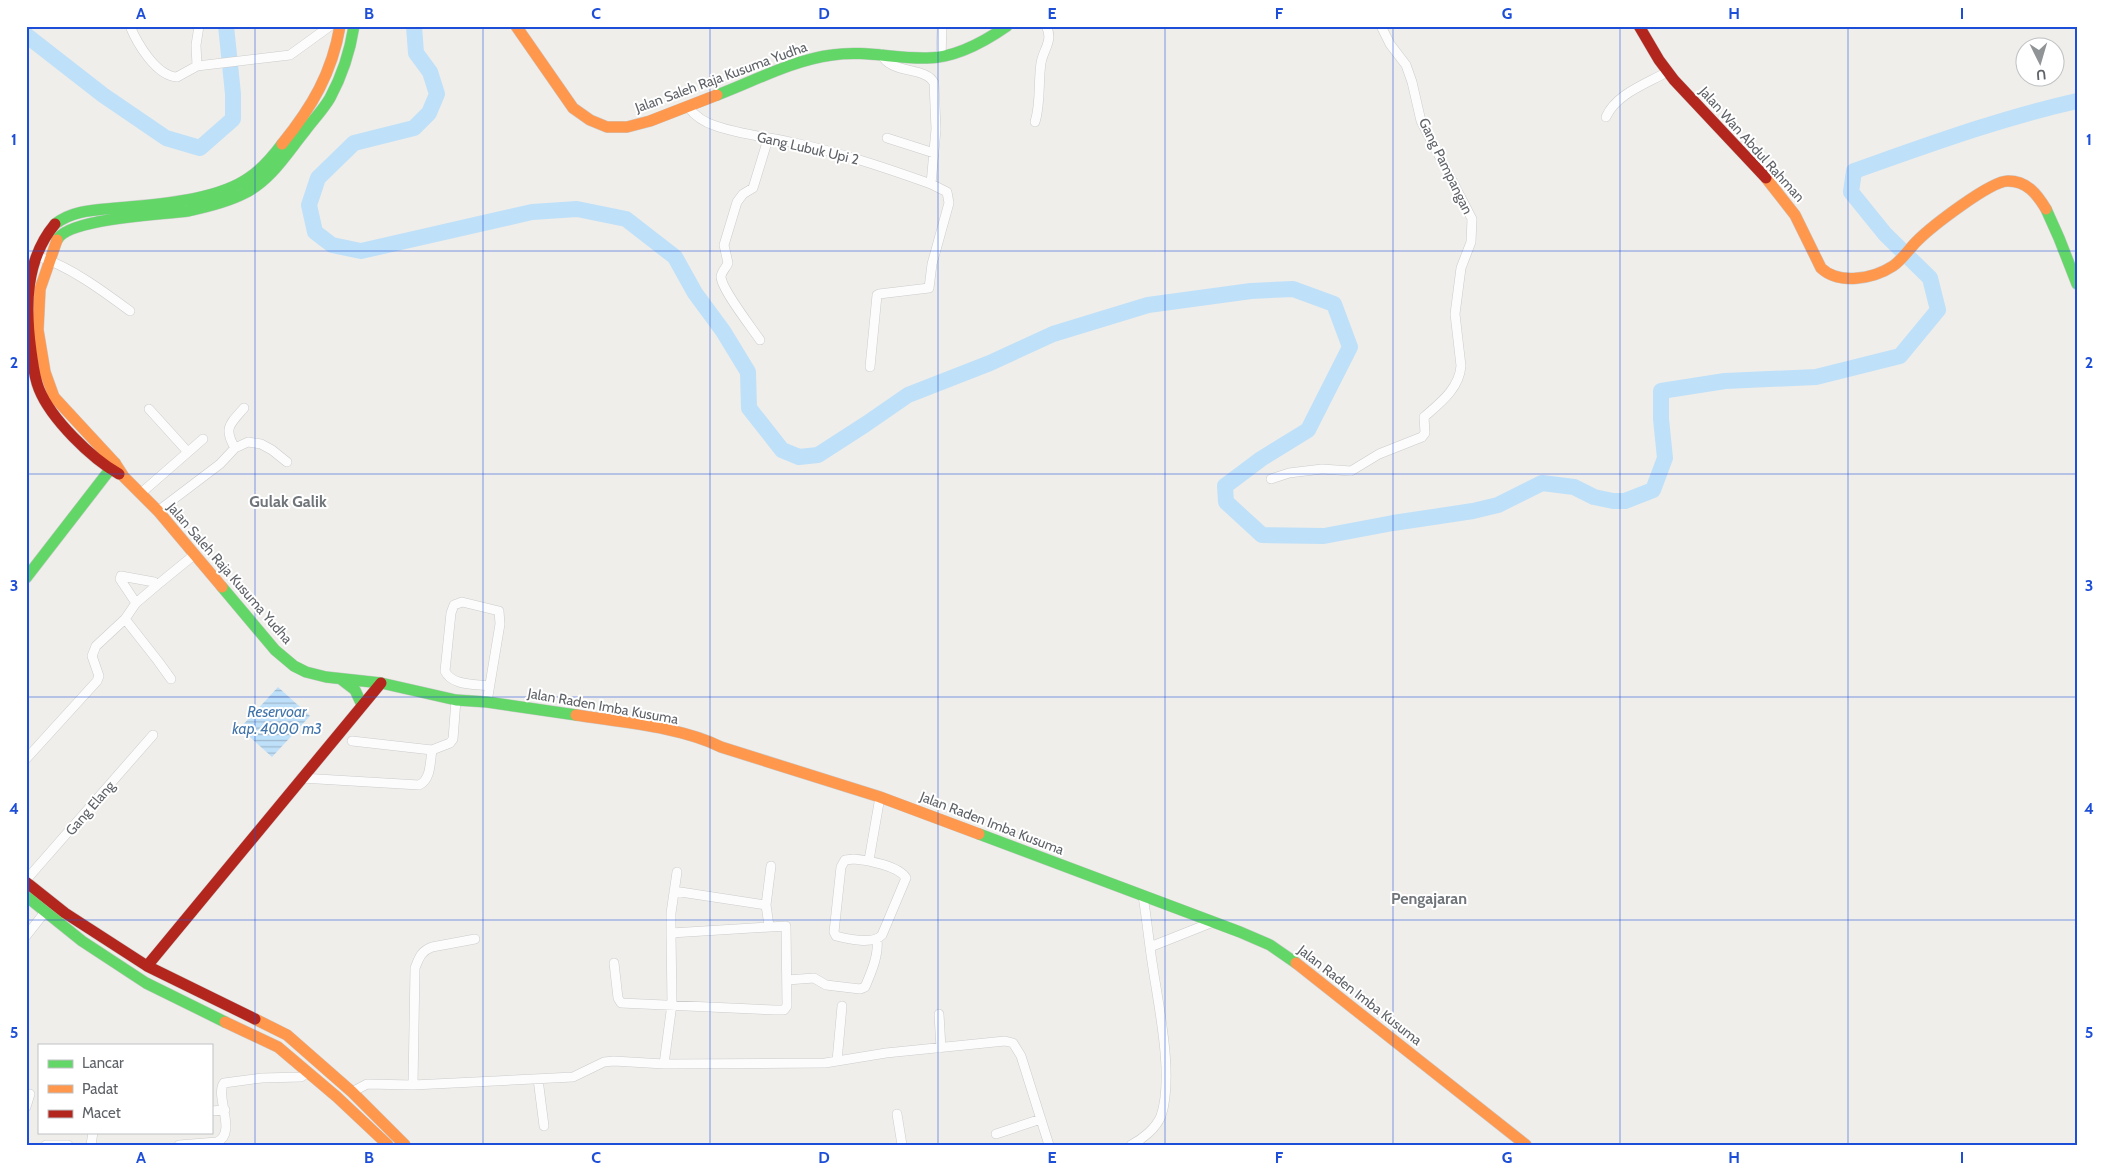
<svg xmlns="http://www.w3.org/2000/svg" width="2103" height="1171" font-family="Cabin,sans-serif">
  <defs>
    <pattern id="water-rules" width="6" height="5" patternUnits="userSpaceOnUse" patternTransform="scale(1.25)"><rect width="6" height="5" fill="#bfe0f9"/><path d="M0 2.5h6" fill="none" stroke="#9eb9cd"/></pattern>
  </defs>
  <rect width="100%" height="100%" fill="#efeeea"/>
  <path fill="url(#water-rules)" d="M 278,687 L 310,716 L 272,757 L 240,728 Z"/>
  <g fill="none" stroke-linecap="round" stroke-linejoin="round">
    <path stroke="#bfe0f9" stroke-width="16" d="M 414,26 L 416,53 L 430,72 L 437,94 L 429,113 L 414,128 L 354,143 L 318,178 L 309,205 L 315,232 L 332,245 L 361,251 L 532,212 L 577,209 L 626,219 L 675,257 L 695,293 L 723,331 L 748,372 L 749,408 L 782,450 L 799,457 L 818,455 L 866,424 L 908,395 L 990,363 L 1053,334 L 1148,305 L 1251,291 L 1293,289 L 1334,304 L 1350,347 L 1308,430 L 1261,459 L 1225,486 L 1226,502 L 1262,535 L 1324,536 L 1393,523 L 1473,511 L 1498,505 L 1542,483 L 1574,487 L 1594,497 L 1613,501 L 1625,501 L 1653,490 L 1665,458 L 1661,419 L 1661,391 L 1725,381 L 1816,377 L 1900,356 L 1938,310 L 1930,278 L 1885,234 L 1851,192 L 1854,171 C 1928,145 2001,118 2077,101
      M 26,35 L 103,95 L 166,138 L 200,148 L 233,119 L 233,94 L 226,26"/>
    <defs>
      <path id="street" d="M 130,26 C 137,43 156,76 177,77 L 197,66
        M 199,26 L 196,45 L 197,66 L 290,55 L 330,26
        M 941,57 L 942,26
        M 688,107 C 695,116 706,123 716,126 C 742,135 769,137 795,143 C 842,153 886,168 931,184
        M 1606,117 C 1616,94 1646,84 1667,72
        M 1035,122 C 1041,103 1038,83 1041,63 C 1043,50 1054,40 1046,26
        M 887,138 L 934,153
        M 36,256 C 68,265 103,291 130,311
        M 760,340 C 752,328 722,290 721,277 C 721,272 726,268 728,263 L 724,245 L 737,202 L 743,194 L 753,188 L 768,139
        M 870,367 L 877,295 L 879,294 L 929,288 L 932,264 L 949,203 L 947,192 L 931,184 L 936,129 L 934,83 C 926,66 891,75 881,54
        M 149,409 L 187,451
        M 235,448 C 223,428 230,424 244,408
        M 1271,479 L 1289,473 L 1322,469 L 1351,471 L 1379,454 L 1422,437 L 1425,433 L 1424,417 C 1440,403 1459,389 1461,366 L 1455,314 L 1461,268 L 1471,242 L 1472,219 L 1421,121 L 1412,82 L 1406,65 L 1390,44 L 1381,26
        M 140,494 L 203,439
        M 158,511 L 220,464 L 235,448 L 248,442 L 261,444 L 272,450 L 287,462
        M 156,586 L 194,555
        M 125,619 L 158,661 L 171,679
        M 487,702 L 500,624 L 499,611 L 462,602 L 454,605 L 451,613 L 445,671 C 452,686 475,684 489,686
        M 352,741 L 432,750
        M 26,759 L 97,681 L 99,676 L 92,656 L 96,646 L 125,619 L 136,603 L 156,586 L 154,582 L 121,576 L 120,579 L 136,603
        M 301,778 L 419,785 C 431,780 430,762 432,750 L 450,743 L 453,739 L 456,700
        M 854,859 C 867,860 899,866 906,878 L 882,935 C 873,945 848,939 836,936 L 834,932 L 841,867 L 845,860 Z
        M 869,860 L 880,797
        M 26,880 L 153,735
        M 674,891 L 766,905 L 769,926
        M 766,905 L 771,866
        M 671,933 L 671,913 L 677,872
        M 26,936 L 45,912
        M 1150,947 L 1213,922
        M 614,963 L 618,998 L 621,1003 L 775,1010 L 784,1010 L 787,1006 L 786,926 L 671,933 L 672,1004 L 664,1064
        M 787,980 L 814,978 L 826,985 L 860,989 L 865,987 C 871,973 879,955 877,939
        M 939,1014 L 941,1048
        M 837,1061 L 842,1006
        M 538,1079 L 544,1126
        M 413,1085 L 415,968 C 419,958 421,951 432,947 L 475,939
        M 352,1092 L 367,1084 L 413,1085 L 573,1077 L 604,1062 L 614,1061 L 664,1064 L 825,1063 L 886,1053 L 1005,1041 L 1013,1043 L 1021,1056 L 1049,1145
        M 26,1107 L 30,1094
        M 211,1111 L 225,1110
        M 897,1114 L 902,1145
        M 996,1134 L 1041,1119
        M 46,1145 L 68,1145
        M 91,1145 L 93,1132
        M 179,1145 L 217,1142 C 238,1133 214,1095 224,1083 L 262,1078 L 301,1077 L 308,1072
        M 1131,1145 C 1143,1139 1156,1128 1161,1116 C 1174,1077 1159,1009 1153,968 C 1149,944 1147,920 1143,896"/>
      <path id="fast" d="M 717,95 C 754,81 793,60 832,55 C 865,50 895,59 927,58 C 956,58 984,42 1007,26
        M 2046,209 L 2059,238 L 2077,284
        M 55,224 C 73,210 95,210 117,208 C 157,204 217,201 250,177 C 263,168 273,156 282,144
        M 57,240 C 68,218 162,215 188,211 C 207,207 228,202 245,193 C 272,179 287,153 305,131 C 313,120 323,110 330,98 C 342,76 350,51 354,26
        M 26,578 L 115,463
        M 222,587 L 275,650 L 294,666 L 306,672 L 326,677 L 381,683 L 456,700 L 487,702 L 576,715
        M 342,680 L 355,690 L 362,705
        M 979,834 L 1240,932 L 1270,945 L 1296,963
        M 26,896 L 82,941 L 146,983 L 225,1022"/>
      <path id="slow" d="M 516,26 L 573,108 L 590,120 L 607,127 L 627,127 L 650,121 L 717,95
        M 282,144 C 312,107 332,73 340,26
        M 1766,178 L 1795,215 L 1821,268 C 1839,285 1873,279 1893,266 C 1902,260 1909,249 1917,241 C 1931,227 1990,181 2008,181 C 2027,181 2037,194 2046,209
        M 57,240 L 40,289 L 38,330 L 45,372 L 54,397 L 115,463 L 124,477 L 158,511 L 222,587
        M 576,715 C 620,722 682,727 721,747 L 880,797 L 979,834
        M 1296,963 L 1526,1145
        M 255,1019 L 287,1035 L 352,1092 L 405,1145
        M 225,1022 L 278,1047 L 337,1097 L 388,1145"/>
      <path id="jam" d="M 1639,26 L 1659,60 L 1674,80 L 1766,178
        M 55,224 C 25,260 25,307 31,351 C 33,364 34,377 39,389 C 51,419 91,458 119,474
        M 26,882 L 65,913 L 147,966 L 255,1019
        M 147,966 L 381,683"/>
    </defs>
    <use href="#street" stroke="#cbcccc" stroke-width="10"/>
    <use href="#fast" stroke="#cacacb" stroke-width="12"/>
    <use href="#slow" stroke="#cacacb" stroke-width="12"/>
    <use href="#jam" stroke="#cacacb" stroke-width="12"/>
    <use href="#street" stroke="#fdfcfc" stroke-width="9"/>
    <use href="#fast" stroke="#63d668" stroke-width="11"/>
    <use href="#slow" stroke="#ff974d" stroke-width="11"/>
    <use href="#jam" stroke="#b3261e" stroke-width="11"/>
  </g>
  <path fill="none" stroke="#1d4ed8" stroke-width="1" stroke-opacity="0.55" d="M 255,26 L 255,1145M 483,26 L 483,1145M 710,26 L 710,1145M 938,26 L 938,1145M 1165,26 L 1165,1145M 1393,26 L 1393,1145M 1620,26 L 1620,1145M 1848,26 L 1848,1145M 26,251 L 2077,251M 26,474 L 2077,474M 26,697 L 2077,697M 26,920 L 2077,920"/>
  <g text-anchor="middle" stroke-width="4" stroke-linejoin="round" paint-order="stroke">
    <g font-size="14" fill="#5f6368" stroke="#fff">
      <text transform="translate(721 77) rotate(-20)" y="5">Jalan Saleh Raja Kusuma Yudha</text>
      <text transform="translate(1752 144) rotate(48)" y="5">Jalan Wan Abdul Rahman</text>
      <text transform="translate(808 148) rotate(13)" y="5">Gang Lubuk Upi 2</text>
      <text transform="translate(1446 166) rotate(64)" y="5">Gang Pampangan</text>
      <text transform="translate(230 573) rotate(49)" y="5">Jalan Saleh Raja Kusuma Yudha</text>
      <text transform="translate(603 706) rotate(10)" y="5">Jalan Raden Imba Kusuma</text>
      <text transform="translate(90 808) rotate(-49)" y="5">Gang Elang</text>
      <text transform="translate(992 823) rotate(21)" y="5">Jalan Raden Imba Kusuma</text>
      <text transform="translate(1360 995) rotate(38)" y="5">Jalan Raden Imba Kusuma</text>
    </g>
    <g font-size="15" font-style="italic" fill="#4174aa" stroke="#fff">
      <text x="277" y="717">Reservoar<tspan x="277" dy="17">kap. 4000 m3</tspan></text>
    </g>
    <g font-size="16" font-weight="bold" fill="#70757a" stroke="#fff">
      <text x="288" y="507">Gulak Galik</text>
      <text x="1429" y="904">Pengajaran</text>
    </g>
  </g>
  <rect width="2103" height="1171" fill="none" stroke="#ffffff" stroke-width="55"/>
  <rect x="38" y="1044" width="175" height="90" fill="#ffffff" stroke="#bfc1c3"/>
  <rect x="48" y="1060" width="25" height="8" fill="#63d668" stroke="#bfc1c3"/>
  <text x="82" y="1068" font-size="15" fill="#5f6368">Lancar</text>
  <rect x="48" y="1085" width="25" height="8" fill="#ff974d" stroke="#bfc1c3"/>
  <text x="82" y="1094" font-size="15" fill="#5f6368">Padat</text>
  <rect x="48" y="1110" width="25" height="8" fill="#b3261e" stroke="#bfc1c3"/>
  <text x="82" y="1118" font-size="15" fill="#5f6368">Macet</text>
  <g transform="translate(2040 62) rotate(175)"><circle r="24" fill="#ffffff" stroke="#bfc1c3"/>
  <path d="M0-4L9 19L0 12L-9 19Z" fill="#919496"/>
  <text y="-8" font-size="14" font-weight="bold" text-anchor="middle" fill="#5f6368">U</text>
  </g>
  <rect x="28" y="28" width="2048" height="1116" fill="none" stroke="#1d4ed8" stroke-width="2"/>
  <g font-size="16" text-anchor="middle" font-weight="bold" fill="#1d4ed8">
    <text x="141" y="19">A</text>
    <text x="369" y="19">B</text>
    <text x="596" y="19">C</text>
    <text x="824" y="19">D</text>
    <text x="1052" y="19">E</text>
    <text x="1279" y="19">F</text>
    <text x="1507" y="19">G</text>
    <text x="1734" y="19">H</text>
    <text x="1962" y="19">I</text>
    <text x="14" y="145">1</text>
    <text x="2089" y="145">1</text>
    <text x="14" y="368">2</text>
    <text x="2089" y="368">2</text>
    <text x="14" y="591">3</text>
    <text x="2089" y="591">3</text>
    <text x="14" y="814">4</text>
    <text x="2089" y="814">4</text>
    <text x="14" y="1038">5</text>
    <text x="2089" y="1038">5</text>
    <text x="141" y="1163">A</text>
    <text x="369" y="1163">B</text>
    <text x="596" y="1163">C</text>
    <text x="824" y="1163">D</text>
    <text x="1052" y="1163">E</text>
    <text x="1279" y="1163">F</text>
    <text x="1507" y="1163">G</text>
    <text x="1734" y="1163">H</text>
    <text x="1962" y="1163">I</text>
  </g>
</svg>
